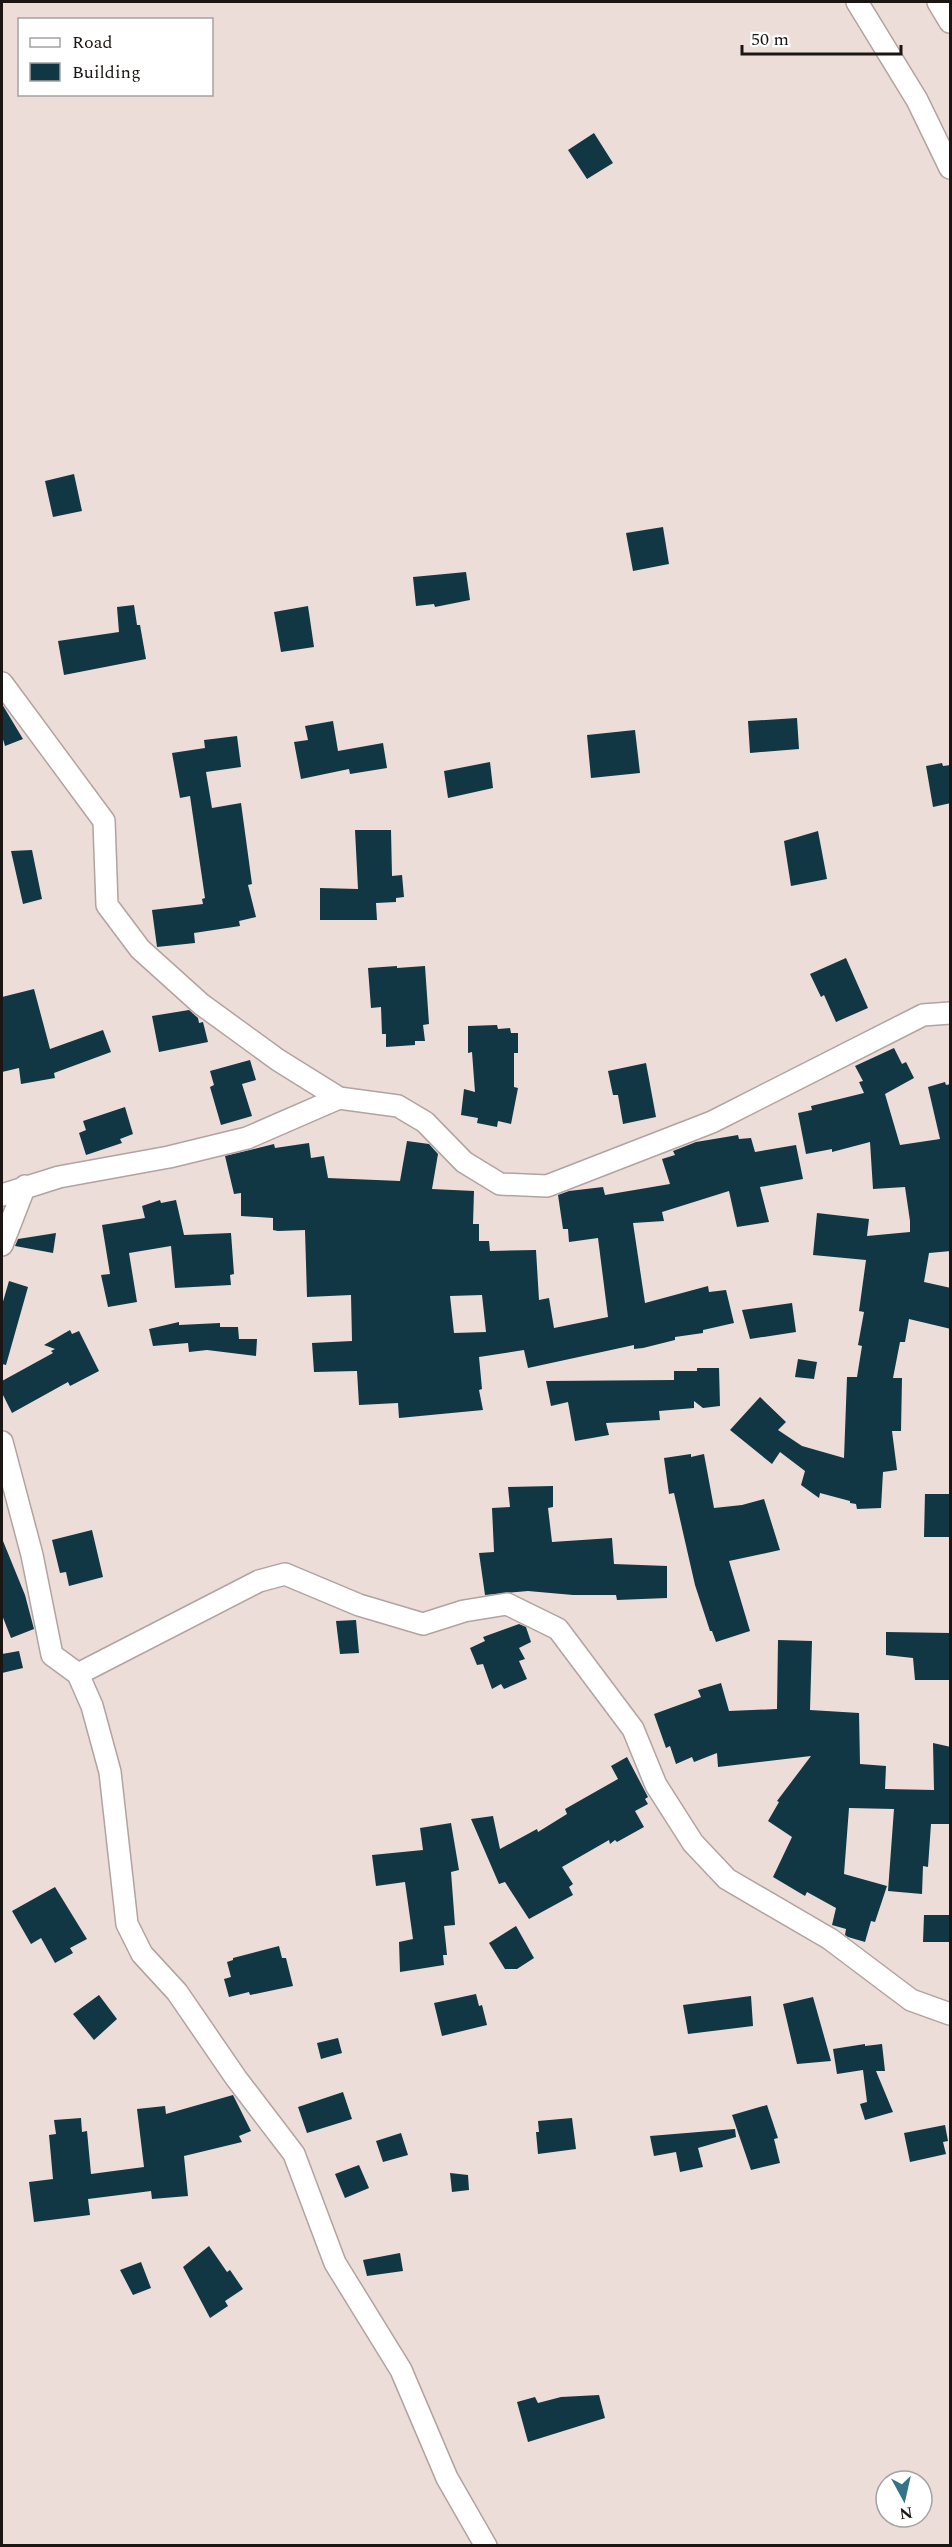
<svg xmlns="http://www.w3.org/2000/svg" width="952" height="2547" font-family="Spectral,serif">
  <rect width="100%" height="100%" fill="#ecddd9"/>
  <path fill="#103743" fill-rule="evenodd" d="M 594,133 L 613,163 L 587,179 L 568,150 Z
    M 74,474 L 82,511 L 53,517 L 45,481 Z
    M 663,527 L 669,564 L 633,571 L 626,533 Z
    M 466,572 L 470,600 L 435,607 L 434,604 L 416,606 L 413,577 Z
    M 134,605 L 137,625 L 140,625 L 146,659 L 64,675 L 58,641 L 119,632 L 117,607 Z
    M 308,606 L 314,647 L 281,652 L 274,612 Z
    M 2,704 L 23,739 L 5,746 L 2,736 Z
    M 797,718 L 799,749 L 750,753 L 748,721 Z
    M 333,721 L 338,751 L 383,743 L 387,768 L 350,774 L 349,769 L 301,779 L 294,742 L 308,740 L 305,726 Z
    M 635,730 L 640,773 L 591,778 L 587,735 Z
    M 237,736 L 241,767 L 206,772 L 212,808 L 241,803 L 252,884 L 248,885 L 256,917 L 239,921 L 240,926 L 194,933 L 195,943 L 157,947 L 152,910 L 203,904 L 202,899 L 205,898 L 190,796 L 180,798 L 172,753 L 205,748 L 204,740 Z
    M 490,762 L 493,788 L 448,798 L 444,771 Z
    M 942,763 L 943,766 L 951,765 L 951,803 L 933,807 L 926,766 Z
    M 355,830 L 391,830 L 392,876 L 402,875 L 404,897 L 396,898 L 396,902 L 376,903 L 377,920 L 320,920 L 320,888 L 358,889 Z
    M 818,831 L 827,879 L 791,886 L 784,841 Z
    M 32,850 L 42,899 L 23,904 L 11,851 Z
    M 846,958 L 868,1008 L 836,1022 L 824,995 L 821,997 L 810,974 Z
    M 397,966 L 397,968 L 425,966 L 429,1024 L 423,1025 L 425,1041 L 415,1041 L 415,1045 L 386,1047 L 386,1034 L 382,1034 L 381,1007 L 371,1008 L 368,968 Z
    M 34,989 L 50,1049 L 103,1030 L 111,1052 L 54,1073 L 55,1078 L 21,1084 L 19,1068 L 2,1072 L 2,997 Z
    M 189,1010 L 198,1018 L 199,1023 L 203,1022 L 208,1042 L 159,1052 L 152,1016 Z
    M 497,1025 L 498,1029 L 510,1028 L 511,1033 L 518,1033 L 518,1053 L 514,1053 L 514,1087 L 518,1088 L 511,1124 L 498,1121 L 497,1127 L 477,1123 L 478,1118 L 461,1115 L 464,1089 L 475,1092 L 472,1052 L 468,1053 L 468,1026 Z
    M 894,1048 L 902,1064 L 906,1062 L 914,1078 L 885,1094 L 900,1145 L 940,1139 L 928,1087 L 945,1082 L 946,1085 L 951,1084 L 951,1251 L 929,1253 L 924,1282 L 951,1288 L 951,1329 L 909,1319 L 905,1342 L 900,1342 L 893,1378 L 902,1378 L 901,1431 L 892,1431 L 897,1470 L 883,1472 L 881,1508 L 857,1509 L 856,1504 L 850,1503 L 850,1501 L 820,1493 L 819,1498 L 801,1485 L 805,1471 L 780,1452 L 772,1464 L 730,1430 L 760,1397 L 786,1422 L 778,1430 L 802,1446 L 844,1458 L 847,1377 L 857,1377 L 862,1346 L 858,1345 L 864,1312 L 859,1311 L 866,1260 L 813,1255 L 817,1213 L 869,1219 L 867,1236 L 910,1232 L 910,1221 L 905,1187 L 873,1189 L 870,1142 L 832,1152 L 832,1149 L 806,1154 L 798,1113 L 812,1110 L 811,1106 L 864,1093 L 859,1082 L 863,1081 L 855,1066 Z
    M 250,1060 L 256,1080 L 242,1084 L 252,1116 L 221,1125 L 210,1087 L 214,1085 L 210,1071 Z
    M 646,1063 L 656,1117 L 623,1124 L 618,1095 L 613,1095 L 608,1071 Z
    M 125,1107 L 133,1134 L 120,1139 L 122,1143 L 86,1155 L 79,1133 L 86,1130 L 83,1121 Z
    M 738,1135 L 739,1139 L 751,1138 L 755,1152 L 796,1145 L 803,1179 L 760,1187 L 769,1222 L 737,1227 L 729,1191 L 662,1212 L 664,1221 L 633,1223 L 645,1303 L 708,1286 L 709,1292 L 726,1290 L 734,1323 L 703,1330 L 703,1333 L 675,1337 L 675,1340 L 643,1348 L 634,1349 L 634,1345 L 528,1368 L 524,1350 L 479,1357 L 482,1389 L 479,1390 L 483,1410 L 399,1418 L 398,1403 L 359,1405 L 357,1371 L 314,1372 L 312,1343 L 352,1341 L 351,1295 L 307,1297 L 305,1230 L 278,1231 L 273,1230 L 273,1218 L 241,1216 L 241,1193 L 234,1194 L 225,1156 L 274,1144 L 275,1148 L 309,1143 L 311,1158 L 324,1156 L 328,1178 L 400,1181 L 407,1141 L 429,1144 L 438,1154 L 432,1189 L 474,1191 L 473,1224 L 479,1224 L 479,1241 L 489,1241 L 490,1251 L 536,1250 L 539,1300 L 549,1298 L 554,1328 L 608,1317 L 598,1238 L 569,1242 L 568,1229 L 563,1229 L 558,1195 L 569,1191 L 603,1187 L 605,1195 L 670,1184 L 662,1159 L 675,1155 L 673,1151 L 696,1142 ZM 482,1295 L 486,1332 L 454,1333 L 450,1296 Z
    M 160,1200 L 161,1203 L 176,1200 L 184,1235 L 231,1233 L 234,1274 L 230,1275 L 231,1285 L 175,1288 L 171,1246 L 129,1253 L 137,1302 L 108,1307 L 101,1275 L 110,1274 L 102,1225 L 145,1218 L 142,1206 Z
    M 56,1233 L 53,1253 L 15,1246 L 18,1239 Z
    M 9,1281 L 28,1287 L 6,1365 L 2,1364 L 2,1305 Z
    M 792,1303 L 796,1332 L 750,1339 L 742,1310 Z
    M 179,1322 L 179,1325 L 220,1323 L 220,1327 L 238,1327 L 239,1339 L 257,1339 L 256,1356 L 207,1350 L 189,1352 L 188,1343 L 153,1346 L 149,1329 Z
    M 70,1330 L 72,1334 L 79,1331 L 99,1371 L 70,1386 L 68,1382 L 12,1413 L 2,1393 L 2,1381 L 53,1353 L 51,1351 L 55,1349 L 44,1345 Z
    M 798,1359 L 817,1362 L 814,1379 L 795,1377 Z
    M 697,1368 L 719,1368 L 720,1406 L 703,1408 L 694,1401 L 694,1408 L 659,1411 L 660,1420 L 606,1423 L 609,1435 L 575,1441 L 568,1402 L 551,1406 L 546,1381 L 674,1380 L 674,1371 L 697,1371 Z
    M 691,1454 L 691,1457 L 704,1454 L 714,1508 L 742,1505 L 764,1499 L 780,1550 L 729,1561 L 750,1631 L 716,1642 L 712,1631 L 710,1631 L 695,1585 L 674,1493 L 669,1494 L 664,1458 Z
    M 553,1486 L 553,1507 L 548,1508 L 552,1542 L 612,1538 L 614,1564 L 667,1566 L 667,1598 L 617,1600 L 616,1595 L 573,1595 L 528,1591 L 485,1595 L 479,1553 L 494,1552 L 492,1508 L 510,1507 L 508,1487 Z
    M 925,1494 L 951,1494 L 951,1537 L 924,1537 Z
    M 92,1530 L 103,1577 L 69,1586 L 66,1572 L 60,1573 L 52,1540 Z
    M 3,1541 L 25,1595 L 34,1629 L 11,1638 L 2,1615 Z
    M 356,1620 L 359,1653 L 340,1654 L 336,1621 Z
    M 519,1624 L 526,1627 L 531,1642 L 519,1648 L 525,1659 L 519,1661 L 527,1679 L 504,1689 L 501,1684 L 492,1689 L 483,1664 L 477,1665 L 470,1648 L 485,1641 L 483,1637 Z
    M 886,1632 L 951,1633 L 951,1680 L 915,1680 L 913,1658 L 886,1655 Z
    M 778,1640 L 812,1641 L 810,1710 L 859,1713 L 860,1764 L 886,1766 L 885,1789 L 934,1790 L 933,1743 L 951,1747 L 951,1824 L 931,1824 L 928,1867 L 923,1866 L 922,1894 L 888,1891 L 894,1809 L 849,1808 L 844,1874 L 887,1886 L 875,1922 L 871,1921 L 865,1942 L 848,1937 L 845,1935 L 846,1929 L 832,1925 L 836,1908 L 807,1892 L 805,1896 L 773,1877 L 792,1837 L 768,1821 L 779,1802 L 777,1801 L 811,1756 L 718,1767 L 717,1753 L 694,1762 L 692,1757 L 676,1764 L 670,1746 L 666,1748 L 654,1714 L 701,1697 L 698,1690 L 721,1683 L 729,1711 L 777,1709 Z
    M 19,1651 L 23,1668 L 2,1673 L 2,1654 Z
    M 627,1757 L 648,1797 L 645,1799 L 648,1804 L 635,1811 L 644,1827 L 617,1842 L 615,1840 L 610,1844 L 609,1840 L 562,1867 L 573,1884 L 569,1887 L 573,1895 L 529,1919 L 505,1882 L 499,1884 L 471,1819 L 493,1816 L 500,1849 L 537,1829 L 538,1832 L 567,1814 L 565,1809 L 618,1779 L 611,1766 Z
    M 451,1823 L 459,1870 L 451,1872 L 455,1925 L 444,1926 L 447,1955 L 443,1955 L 444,1965 L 400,1972 L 399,1942 L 413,1939 L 405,1882 L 376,1886 L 372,1855 L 423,1850 L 420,1828 Z
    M 55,1887 L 87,1939 L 70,1948 L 73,1953 L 55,1963 L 41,1938 L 31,1944 L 12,1911 Z
    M 924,1915 L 951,1915 L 951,1942 L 923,1942 Z
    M 516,1926 L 534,1958 L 517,1969 L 505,1969 L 489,1943 Z
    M 279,1946 L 282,1958 L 286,1958 L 293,1986 L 250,1995 L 249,1992 L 229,1997 L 224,1979 L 231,1977 L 227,1962 L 233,1960 L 233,1958 Z
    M 476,1994 L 479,2006 L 482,2005 L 487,2025 L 442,2036 L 434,2003 Z
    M 99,1995 L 117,2019 L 94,2040 L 73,2014 Z
    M 751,1996 L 753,2026 L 688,2034 L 683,2005 Z
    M 813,1997 L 831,2061 L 797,2064 L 783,2004 Z
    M 338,2038 L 342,2053 L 321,2059 L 317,2043 Z
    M 865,2044 L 865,2046 L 882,2044 L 885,2071 L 876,2071 L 893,2112 L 865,2120 L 860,2104 L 867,2102 L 863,2070 L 837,2074 L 833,2049 Z
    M 343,2092 L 352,2119 L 307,2133 L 298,2107 Z
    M 233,2095 L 251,2131 L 239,2136 L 242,2142 L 184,2156 L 188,2196 L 152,2199 L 151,2191 L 88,2199 L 90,2215 L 34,2222 L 29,2182 L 53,2179 L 49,2135 L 56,2134 L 54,2120 L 81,2118 L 82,2132 L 87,2131 L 91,2174 L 144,2167 L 137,2109 L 165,2106 L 166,2114 Z
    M 767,2105 L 778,2138 L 774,2139 L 780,2163 L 751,2170 L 732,2115 Z
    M 572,2118 L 576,2149 L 538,2154 L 536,2132 L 539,2132 L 538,2121 Z
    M 945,2125 L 948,2141 L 943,2142 L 946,2154 L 910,2162 L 904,2133 Z
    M 735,2129 L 736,2137 L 698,2148 L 703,2167 L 680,2172 L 676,2152 L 654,2156 L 650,2136 Z
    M 401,2133 L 408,2155 L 383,2162 L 376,2141 Z
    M 359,2165 L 369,2188 L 345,2198 L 335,2174 Z
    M 450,2173 L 468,2175 L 469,2190 L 452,2192 Z
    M 209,2246 L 227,2272 L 230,2270 L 243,2289 L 225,2301 L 228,2306 L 210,2318 L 183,2267 Z
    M 400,2253 L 403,2271 L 367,2276 L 363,2260 Z
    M 141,2262 L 151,2288 L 133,2295 L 120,2270 Z
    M 599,2395 L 605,2418 L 528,2442 L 517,2402 L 535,2397 L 538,2403 L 561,2397 Z"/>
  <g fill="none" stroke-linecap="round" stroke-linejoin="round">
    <defs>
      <path id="minor" d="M 857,2 L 917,100 L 950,168
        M 938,2 L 950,22
        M 2,683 L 104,821 L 107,905 L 140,949 L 201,1004 L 278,1060 L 339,1098 L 398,1106 L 425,1122 L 464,1162 L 500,1184 L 547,1186 L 712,1122 L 923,1015 L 950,1013
        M 2,1195 L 59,1177 L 169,1157 L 247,1138 L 339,1098
        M 2,1245 L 25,1186
        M 2,1442 L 32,1555 L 52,1655 L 78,1674 L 259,1581 L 285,1574 L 359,1605 L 423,1624 L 464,1611 L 507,1604 L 558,1629 L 633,1729 L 656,1785 L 693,1843 L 727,1879 L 830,1939 L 911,2000 L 950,2014
        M 78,1674 L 92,1706 L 110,1772 L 127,1924 L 142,1954 L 177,1992 L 236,2078 L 294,2154 L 335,2263 L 401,2370 L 447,2478 L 486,2546"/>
    </defs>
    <use href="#minor" stroke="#b2a3a0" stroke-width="24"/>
    <use href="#minor" stroke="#fff" stroke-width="21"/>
  </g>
  <rect width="952" height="2547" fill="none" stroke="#1b1614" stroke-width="6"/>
  <rect x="18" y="18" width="195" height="78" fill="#ffffff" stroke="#a4a2a1" stroke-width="1.5"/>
  <rect x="30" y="38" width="30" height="9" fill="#ffffff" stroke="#a4a2a1" stroke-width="1.5"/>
  <text x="72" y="48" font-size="18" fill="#1b1614">Road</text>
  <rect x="30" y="63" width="30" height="18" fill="#103743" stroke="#a4a2a1" stroke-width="1.5"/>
  <text x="72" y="78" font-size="18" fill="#1b1614">Building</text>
  <g transform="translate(904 2499) rotate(172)"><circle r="28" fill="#ffffff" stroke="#a4a2a1" stroke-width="1.5"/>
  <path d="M0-4.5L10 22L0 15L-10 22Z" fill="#347388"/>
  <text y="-9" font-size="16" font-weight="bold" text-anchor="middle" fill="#1b1614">N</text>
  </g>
  <path d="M742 45v9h159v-9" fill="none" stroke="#1b1614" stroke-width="3"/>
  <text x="751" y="45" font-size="18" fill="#1b1614" stroke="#ffffff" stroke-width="4.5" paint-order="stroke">50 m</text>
</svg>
